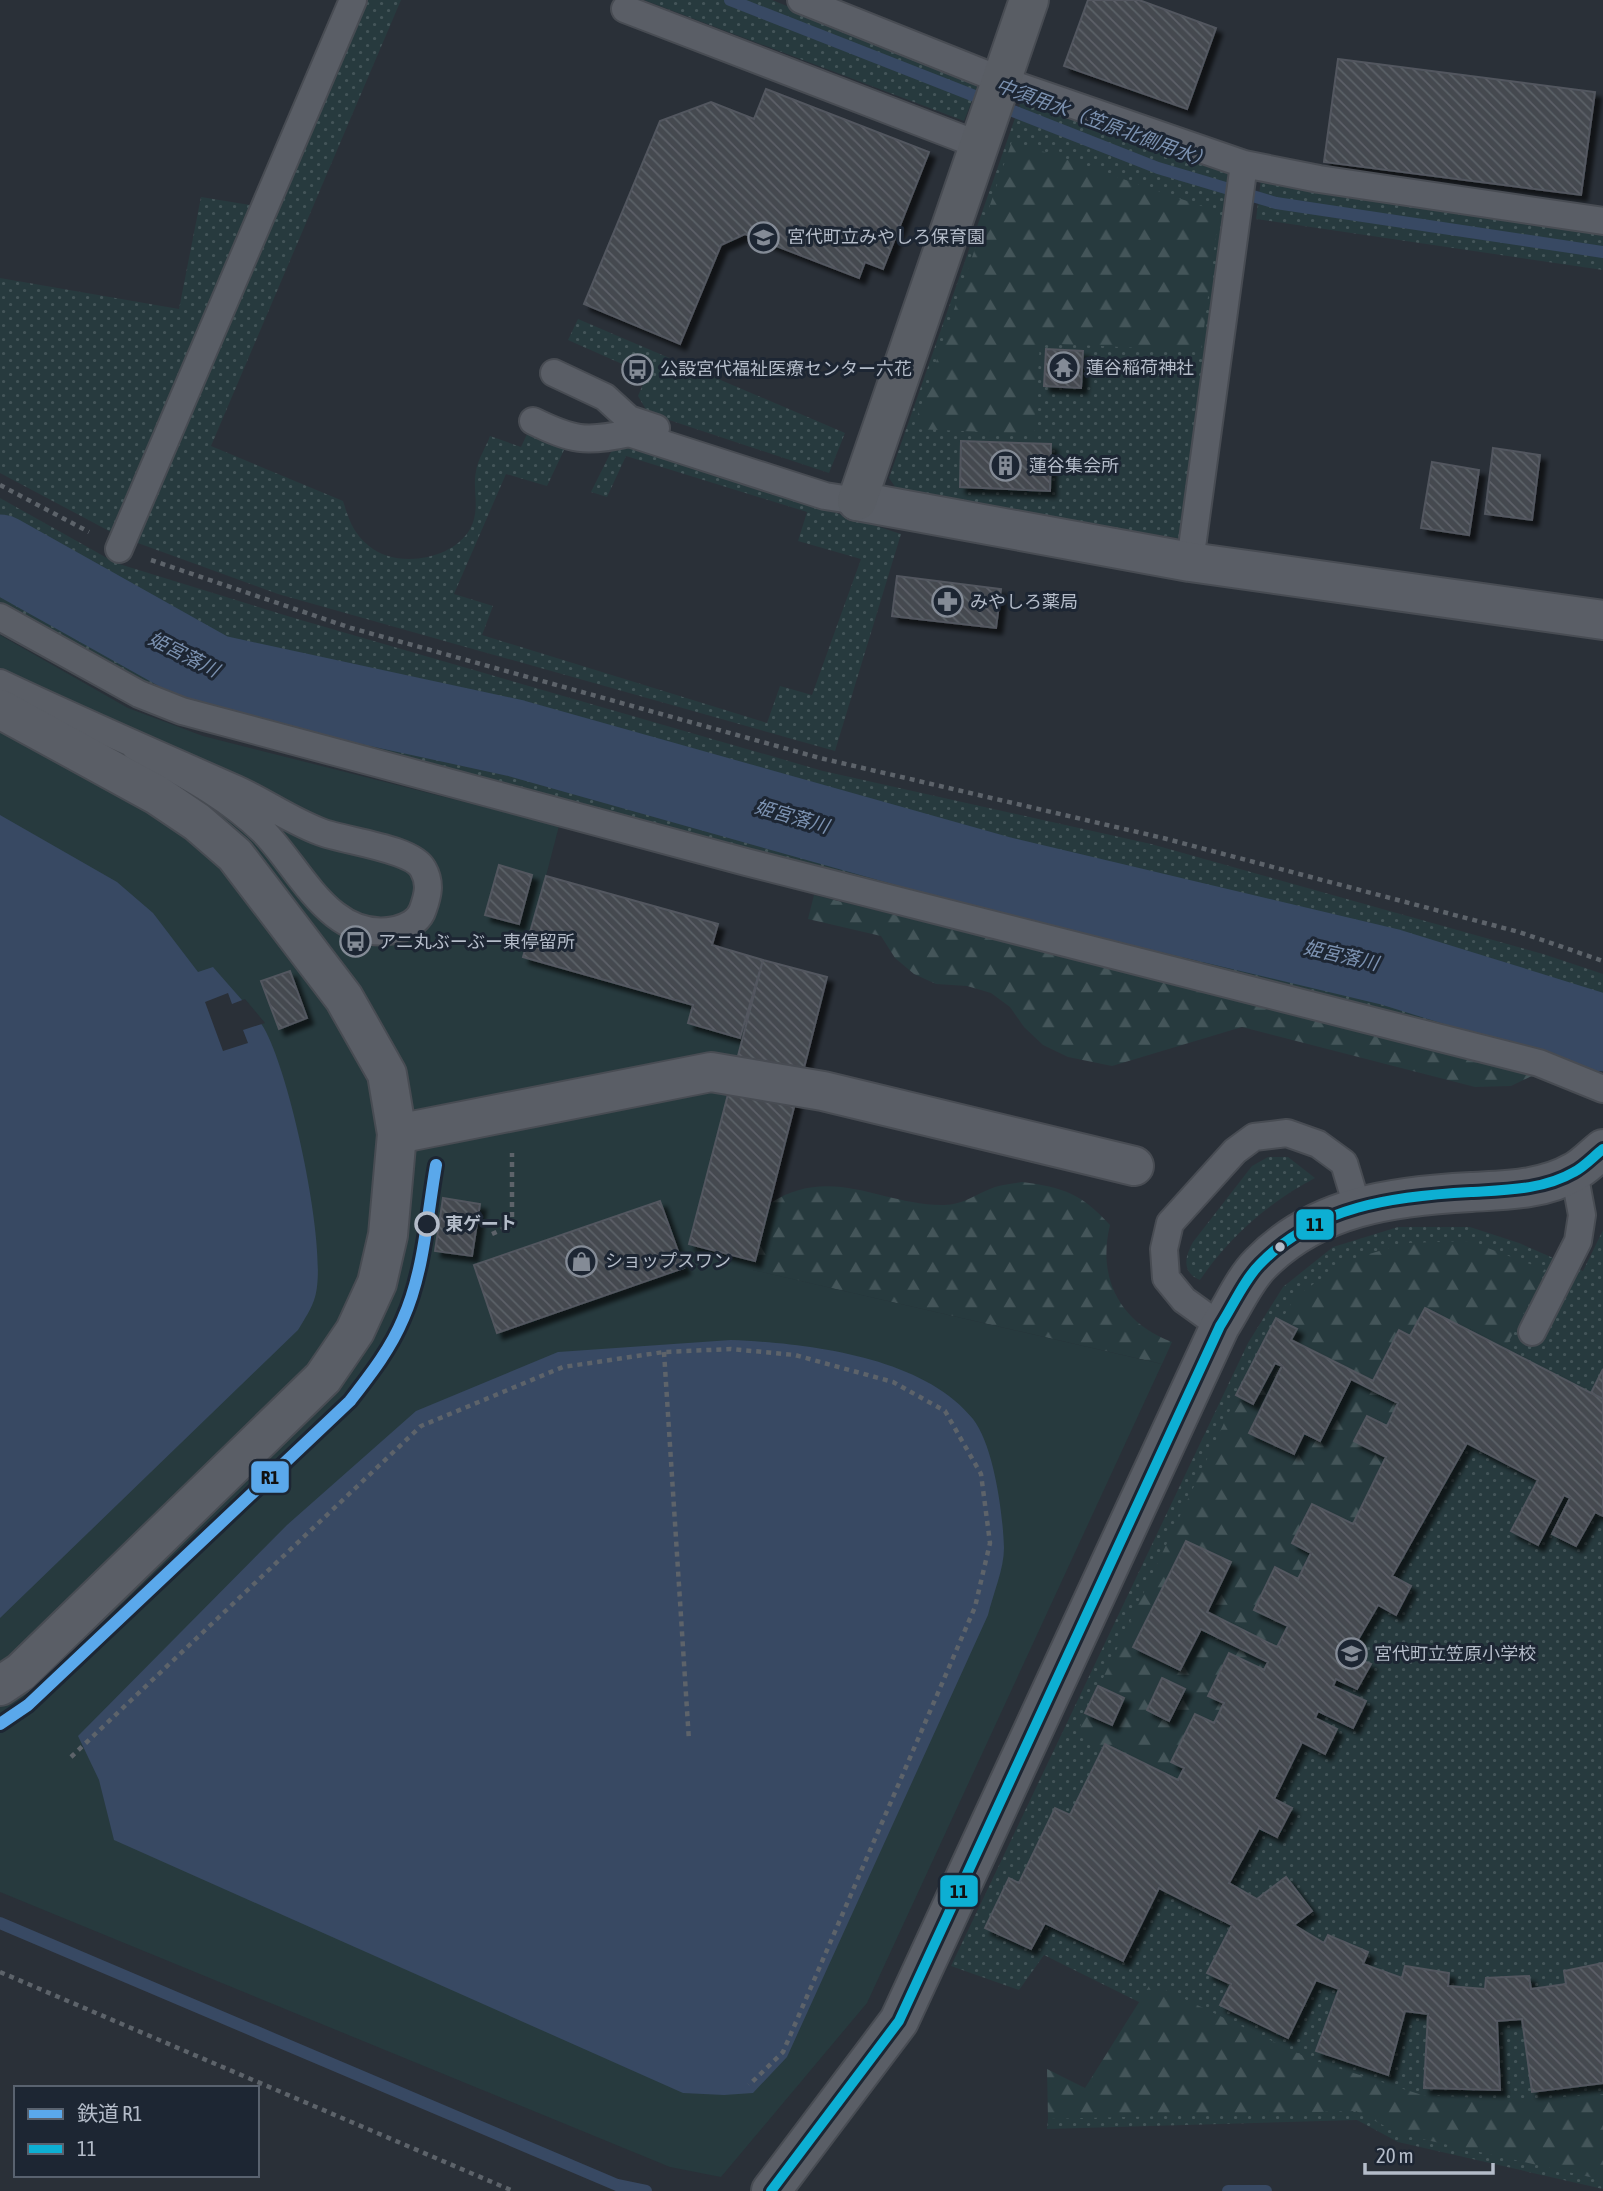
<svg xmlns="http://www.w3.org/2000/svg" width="1603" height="2191" font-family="'Asap Condensed','Noto Sans JP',sans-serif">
  <defs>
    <pattern id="grass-dots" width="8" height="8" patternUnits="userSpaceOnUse" patternTransform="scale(1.75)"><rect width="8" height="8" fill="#273a3e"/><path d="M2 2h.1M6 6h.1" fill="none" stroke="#445559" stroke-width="1.8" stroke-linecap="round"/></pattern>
    <pattern id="forest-firs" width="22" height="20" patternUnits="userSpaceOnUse" patternTransform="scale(1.75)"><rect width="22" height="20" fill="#273a3e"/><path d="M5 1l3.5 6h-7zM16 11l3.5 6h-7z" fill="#445559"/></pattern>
    <pattern id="building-back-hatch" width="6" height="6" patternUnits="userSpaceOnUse" patternTransform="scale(1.75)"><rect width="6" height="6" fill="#444950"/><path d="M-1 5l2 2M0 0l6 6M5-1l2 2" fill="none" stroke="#5d6168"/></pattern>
    <filter id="shadow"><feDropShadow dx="6" dy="6" stdDeviation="2" flood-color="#0009"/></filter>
  </defs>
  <rect width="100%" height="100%" fill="#2a3038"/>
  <path fill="url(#grass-dots)" d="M 365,0 L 401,0 L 211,446 L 343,501 C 349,520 353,533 369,546 C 396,569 453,560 470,529 C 481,509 472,491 476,471 C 478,459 486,447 490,436 L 521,447 L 528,432 L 565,448 L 547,486 L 506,474 L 454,594 L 493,606 L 482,635 L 767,723 L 780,686 L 812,695 L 861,559 L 798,541 L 807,512 L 626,456 L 607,497 L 591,492 L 613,448 L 626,445 L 901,534 L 835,751 L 278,594 L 135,542 Z
    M 644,0 L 772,0 L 979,83 L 964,121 Z
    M 1022,98 L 1232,171 L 1184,539 L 900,494 L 889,478 Z
    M 1261,179 L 1603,230 L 1603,270 L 1256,219 Z
    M 201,197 L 250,205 L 111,532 L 0,473 L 0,278 L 179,309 Z
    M 578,319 L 845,433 L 829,473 L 648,413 L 638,396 L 647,375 L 568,340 Z
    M 0,498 L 116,563 L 294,618 L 823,771 L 1151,844 L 1543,954 L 1603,974 L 1603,1004 L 1521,976 L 668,752 L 268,658 L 196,637 L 0,525 Z
    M 0,577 L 165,671 L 247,702 L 479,750 L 657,809 L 947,878 L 1181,938 L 1398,986 L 1594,1046 L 1583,1070 L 241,718 L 142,686 L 0,605 Z
    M 1268,1157 L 1288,1157 L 1315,1178 C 1269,1202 1229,1237 1200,1280 C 1181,1272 1185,1257 1193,1242 L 1252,1166 Z
    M 1398,1227 L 1470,1227 L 1519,1243 L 1583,1271 L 1603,1230 L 1603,2189 L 1398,2142 L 1357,2120 L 1047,2129 L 1048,2119 L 1097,2104 L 1151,2008 L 1044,1955 L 1019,1990 L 951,1966 L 1248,1343 L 1283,1287 L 1333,1247 Z"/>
  <path fill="url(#forest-firs)" d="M 1012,141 L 1219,212 L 1201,351 L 1040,343 L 1034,434 L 913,429 Z
    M 814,895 L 1536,1074 L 1511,1086 L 1475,1087 L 1242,1027 L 1112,1066 L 1068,1057 L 1043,1045 L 1024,1027 L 1010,1007 L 991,993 L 967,986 L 936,984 L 914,974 L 895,958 L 881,936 L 808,919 Z
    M 1022,1182 C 1063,1187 1082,1194 1110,1225 C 1097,1279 1120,1322 1172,1342 L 1162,1364 L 752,1270 L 769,1204 C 831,1163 883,1206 944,1205 C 963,1205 978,1193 995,1187 C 1004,1184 1013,1184 1022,1182 Z
    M 1469,1241 L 1546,1270 L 1471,1414 L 1240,1814 L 1076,1735 L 1233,1404 L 1295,1297 L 1346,1261 L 1406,1243 Z
    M 1151,1983 L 1310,2059 L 1422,2095 L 1521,2100 L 1603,2094 L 1603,2180 L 1400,2134 L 1356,2111 L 1048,2119 L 1047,2069 L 1085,2088 Z"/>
  <path fill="#273a3e" d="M 0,635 L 128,708 L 203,736 L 559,826 L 546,876 L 718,924 L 712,945 L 827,977 L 753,1270 L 1162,1364 L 867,2003 L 721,2177 L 670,2167 L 0,1892 Z"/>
  <path fill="#384963" d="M 0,815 L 117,882 L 153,913 L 198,972 L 213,967 C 229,986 248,1005 262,1025 C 289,1066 329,1251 315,1297 C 312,1308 304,1320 298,1330 L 0,1618 Z
    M 731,1340 C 805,1343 923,1356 973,1419 C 994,1446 1003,1514 1004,1548 C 1004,1569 993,1594 988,1615 L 787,2057 L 753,2093 L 724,2095 L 683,2093 L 114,1840 L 99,1780 L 78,1736 L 287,1525 L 416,1411 L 558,1352 Z"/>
  <path fill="#2a3038" d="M 228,993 L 232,1004 L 245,999 L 265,1023 L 243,1030 L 248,1043 L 223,1051 L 205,1002 Z"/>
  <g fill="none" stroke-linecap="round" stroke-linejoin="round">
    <path stroke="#384963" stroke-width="12" d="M 730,0 L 1158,168 L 1276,203 L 1603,252
      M 0,1923 L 617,2185 L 646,2191
      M 1228,2191 L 1266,2191"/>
    <path stroke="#384963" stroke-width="77" d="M 0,553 L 214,673 L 515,738 L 1002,875 L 1390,967 L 1603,1033"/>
  </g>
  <path fill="url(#building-back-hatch)" stroke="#52575f" stroke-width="2" filter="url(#shadow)" d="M 1088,0 L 1139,0 L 1216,28 L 1187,109 L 1064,66 Z
    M 1338,59 L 1595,92 L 1581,195 L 1324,162 Z
    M 766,89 L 929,152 L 883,269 L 865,262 L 859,278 L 745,234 L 721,245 L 680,344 L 584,304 L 660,121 L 711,102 L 754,119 Z
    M 1046,349 L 1083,351 L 1081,388 L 1044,386 Z
    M 961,441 L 1051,444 L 1050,491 L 960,487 Z
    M 1493,448 L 1540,455 L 1532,520 L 1485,514 Z
    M 1432,462 L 1479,470 L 1469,535 L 1421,528 Z
    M 897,576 L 1001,589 L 996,628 L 892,616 Z
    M 499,865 L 532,875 L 519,924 L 485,915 Z
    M 546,876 L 718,924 L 712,945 L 763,960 L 740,1038 L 688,1023 L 693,1005 L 523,957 Z
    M 763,960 L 827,977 L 755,1261 L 689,1244 Z
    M 290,971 L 307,1018 L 279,1029 L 261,981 Z
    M 443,1198 L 480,1204 L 472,1256 L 435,1251 Z
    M 660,1201 L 684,1268 L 497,1333 L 474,1265 Z
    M 1425,1308 L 1603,1399 L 1603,1516 L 1595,1512 L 1576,1546 L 1552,1534 L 1570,1498 L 1564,1495 L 1538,1545 L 1511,1531 L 1538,1480 L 1467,1443 L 1392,1576 L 1411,1586 L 1396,1615 L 1378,1605 L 1349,1655 L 1371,1664 L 1357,1689 L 1336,1679 L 1333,1686 L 1366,1701 L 1353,1728 L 1318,1711 L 1315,1718 L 1337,1729 L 1325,1754 L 1302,1742 L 1274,1799 L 1292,1808 L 1277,1837 L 1259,1828 L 1229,1883 L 1257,1899 L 1286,1877 L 1312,1911 L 1294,1925 L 1324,1943 L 1328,1935 L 1368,1952 L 1363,1964 L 1402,1978 L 1405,1966 L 1449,1973 L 1448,1986 L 1485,1989 L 1486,1978 L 1529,1976 L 1531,1989 L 1566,1984 L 1564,1971 L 1603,1963 L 1603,2083 L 1532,2092 L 1522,2019 L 1497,2021 L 1500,2090 L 1424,2088 L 1428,2014 L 1405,2011 L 1388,2075 L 1316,2051 L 1339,1989 L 1316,1980 L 1288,2038 L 1220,2005 L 1231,1984 L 1207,1973 L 1232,1925 L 1159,1888 L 1123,1961 L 1045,1923 L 1031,1949 L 985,1928 L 1009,1878 L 1019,1883 L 1055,1808 L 1070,1815 L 1105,1744 L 1178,1780 L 1184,1768 L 1171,1762 L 1195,1714 L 1214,1723 L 1224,1703 L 1208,1696 L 1229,1653 L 1264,1670 L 1268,1662 L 1201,1629 L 1180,1670 L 1133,1647 L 1186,1541 L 1231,1562 L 1207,1612 L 1277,1647 L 1288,1626 L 1254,1610 L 1275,1567 L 1298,1579 L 1311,1553 L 1292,1543 L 1312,1504 L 1353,1524 L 1386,1457 L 1354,1441 L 1367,1416 L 1387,1426 L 1398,1403 L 1351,1379 L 1320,1441 L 1304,1433 L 1294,1454 L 1249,1433 L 1282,1366 L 1275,1363 L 1253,1404 L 1236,1395 L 1276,1318 L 1297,1329 L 1291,1340 L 1373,1381 L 1399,1330 L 1410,1336 Z
    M 1603,1369 L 1603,1399 L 1591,1393 Z
    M 1162,1678 L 1185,1689 L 1169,1721 L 1147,1710 Z
    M 1098,1686 L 1124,1698 L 1112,1725 L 1085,1713 Z"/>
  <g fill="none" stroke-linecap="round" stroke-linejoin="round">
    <defs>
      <path id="lane" d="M 801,0 L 1001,80 L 1244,164 L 1319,179 L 1603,221
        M 625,9 L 979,145
        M 554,373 L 605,397 L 629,419 L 656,428
        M 533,421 C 572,440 585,443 629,433 L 825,496 L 857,501
        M 119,549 L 353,0
        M 1190,562 L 1244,164
        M 0,617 L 139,694 L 182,711 L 746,862 L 1539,1063 L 1603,1089
        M 0,683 C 78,720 157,754 236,789 C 265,802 291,821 321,832 C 344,841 412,848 423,869 C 431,883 428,895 423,909 C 419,922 407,927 395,930 C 330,943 300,868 263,831 C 226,795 180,772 135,747
        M 1220,1326 L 1184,1300 L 1166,1278 L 1164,1249 L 1170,1223 L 1235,1151 L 1254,1137 L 1287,1133 L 1318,1144 L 1344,1163 L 1357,1206
        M 1532,1332 L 1578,1241 L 1582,1215 L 1574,1172"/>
      <path id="street" d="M 857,501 L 1190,562 L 1603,620
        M 0,709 L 157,795 L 197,822 L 235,855 L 344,998 L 387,1074 L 397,1134 L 388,1235 L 377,1283 L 355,1331 L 323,1378 L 21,1672 L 0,1686
        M 397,1134 L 711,1072 L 823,1091 L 1134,1166
        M 771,2191 L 899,2021 L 1220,1326 C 1233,1306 1244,1280 1260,1264 C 1316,1206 1394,1196 1471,1192 C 1505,1190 1543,1190 1574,1172 C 1584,1167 1594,1156 1603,1149"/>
      <path id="secondary" d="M 857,501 L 1029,0"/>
    </defs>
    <use href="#lane" stroke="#484c53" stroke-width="30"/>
    <use href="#street" stroke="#484c53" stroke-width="42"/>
    <use href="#secondary" stroke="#484c53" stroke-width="42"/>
    <path stroke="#5d636a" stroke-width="4.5" stroke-dasharray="5 5" stroke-linecap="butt" d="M 1092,368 L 1182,371
      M 0,485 L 89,532
      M 151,560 L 351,628 L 820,758 L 1163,838 L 1519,932 L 1603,961
      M 492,1234 L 512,1225 L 512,1153
      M 664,1352 L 689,1741
      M 71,1757 L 421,1426 L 563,1367 L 664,1352 L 731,1349 L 795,1355 L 893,1382 L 945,1411 L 981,1474 L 990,1543 L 975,1607 L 783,2052 L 749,2085
      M 0,1972 L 513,2191"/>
    <use href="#lane" stroke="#5a5e66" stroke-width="26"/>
    <use href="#street" stroke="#5a5e66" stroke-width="38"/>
    <use href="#secondary" stroke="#595d64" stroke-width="38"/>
    <defs>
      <path id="bus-1" d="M 771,2191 L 899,2021 L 1220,1326 C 1233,1306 1244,1280 1260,1264 C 1316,1206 1394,1196 1471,1192 C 1505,1190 1543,1190 1574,1172 C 1584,1167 1594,1156 1603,1149"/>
    </defs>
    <use href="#bus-1" stroke="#1d2633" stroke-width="16"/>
    <use href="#bus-1" stroke="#0dafd3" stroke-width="10"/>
    <defs>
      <path id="rail-1" d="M 0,1724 L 28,1705 L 350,1401 C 370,1375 390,1350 403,1319 C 424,1272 427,1216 436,1165"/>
    </defs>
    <use href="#rail-1" stroke="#1d2633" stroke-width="18"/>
    <use href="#rail-1" stroke="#5aa8eb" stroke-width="12"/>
  </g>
  <defs>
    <symbol id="school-ring" viewBox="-11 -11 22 22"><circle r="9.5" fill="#1d2633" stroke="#848b96" stroke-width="1.5"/><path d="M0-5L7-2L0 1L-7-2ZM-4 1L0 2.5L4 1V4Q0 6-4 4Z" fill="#848b96"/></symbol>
    <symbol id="temple-ring" viewBox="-11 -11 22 22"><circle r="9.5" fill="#1d2633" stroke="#848b96" stroke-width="1.5"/><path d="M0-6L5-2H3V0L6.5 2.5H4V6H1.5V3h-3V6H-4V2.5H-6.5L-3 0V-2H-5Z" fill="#848b96"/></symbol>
    <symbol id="bus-ring" viewBox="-11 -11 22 22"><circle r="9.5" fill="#1d2633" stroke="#848b96" stroke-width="1.5"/><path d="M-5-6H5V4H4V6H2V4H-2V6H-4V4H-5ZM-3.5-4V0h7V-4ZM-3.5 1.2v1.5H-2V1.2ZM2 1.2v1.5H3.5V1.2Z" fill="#848b96"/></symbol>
    <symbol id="building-ring" viewBox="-11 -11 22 22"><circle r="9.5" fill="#1d2633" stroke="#848b96" stroke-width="1.5"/><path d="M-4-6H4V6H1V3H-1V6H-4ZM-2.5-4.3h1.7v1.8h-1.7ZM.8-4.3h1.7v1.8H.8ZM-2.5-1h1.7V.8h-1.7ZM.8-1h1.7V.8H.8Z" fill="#848b96"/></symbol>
    <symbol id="pharmacy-ring" viewBox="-11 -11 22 22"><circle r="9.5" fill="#1d2633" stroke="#848b96" stroke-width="1.5"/><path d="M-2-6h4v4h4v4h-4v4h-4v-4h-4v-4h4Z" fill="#848b96"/></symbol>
    <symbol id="shop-ring" viewBox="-11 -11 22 22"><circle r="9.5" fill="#1d2633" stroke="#848b96" stroke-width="1.5"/><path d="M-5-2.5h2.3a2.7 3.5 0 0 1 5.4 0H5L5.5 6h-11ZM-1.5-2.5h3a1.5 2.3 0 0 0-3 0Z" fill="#848b96"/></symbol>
  </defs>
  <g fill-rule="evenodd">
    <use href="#school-ring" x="746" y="220" width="35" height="35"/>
    <use href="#temple-ring" x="1046" y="350" width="35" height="35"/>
    <use href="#bus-ring" x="620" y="352" width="35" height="35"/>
    <use href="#building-ring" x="988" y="448" width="35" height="35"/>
    <use href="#pharmacy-ring" x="930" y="584" width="35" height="35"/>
    <use href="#bus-ring" x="338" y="924" width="35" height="35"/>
    <use href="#shop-ring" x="564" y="1244" width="35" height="35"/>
    <use href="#school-ring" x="1334" y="1636" width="35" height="35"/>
  </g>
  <circle fill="#1d2633" stroke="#b4bcc9" stroke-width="3.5" cx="427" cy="1224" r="11"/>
  <circle fill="#b4bcc9" stroke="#1d2633" stroke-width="2.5" cx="1280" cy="1247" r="6"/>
  <g text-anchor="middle" stroke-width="6" stroke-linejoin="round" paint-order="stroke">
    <g font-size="18" fill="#b4bcc9" stroke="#1d2633" text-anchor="start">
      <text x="787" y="243">宮代町立みやしろ保育園</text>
      <text x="1086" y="374">蓮谷稲荷神社</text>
      <text x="660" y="375">公設宮代福祉医療センター六花</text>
      <text x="1029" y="472">蓮谷集会所</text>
      <text x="970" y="608">みやしろ薬局</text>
      <text x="378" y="948">アニ丸ぶーぶー東停留所</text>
      <text x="605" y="1267">ショップスワン</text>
      <text x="1374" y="1660">宮代町立笠原小学校</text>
    </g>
    <g font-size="18" font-weight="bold" fill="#b4bcc9" stroke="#1d2633" text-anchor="start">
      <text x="445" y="1230">東ゲート</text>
    </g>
    <g font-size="19" font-style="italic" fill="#7c92b1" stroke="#1d2633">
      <text transform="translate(1104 123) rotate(20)" y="7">中須用水（笠原北側用水）</text>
      <text transform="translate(184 654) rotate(27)" y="7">姫宮落川</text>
      <text transform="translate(792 816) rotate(16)" y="7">姫宮落川</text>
      <text transform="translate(1341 955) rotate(13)" y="7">姫宮落川</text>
    </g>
  </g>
  <g stroke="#1d2633" stroke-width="2.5">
    <rect x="1295" y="1208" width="40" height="33" rx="7" fill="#0dafd3"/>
    <rect x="250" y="1460" width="40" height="34" rx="7" fill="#5aa8eb"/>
    <rect x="939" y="1874" width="40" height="34" rx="7" fill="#0dafd3"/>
  </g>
  <g font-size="19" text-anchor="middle" font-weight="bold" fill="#111">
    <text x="1315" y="1231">11</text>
    <text x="270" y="1484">R1</text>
    <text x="959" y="1898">11</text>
  </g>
  <rect x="14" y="2086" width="245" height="91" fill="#1d2633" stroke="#59626f" stroke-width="2"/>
  <rect x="28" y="2109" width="35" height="10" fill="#5aa8eb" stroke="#59626f" stroke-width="2"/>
  <text x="77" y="2121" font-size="21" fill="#b4bcc9">鉄道 R1</text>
  <rect x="28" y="2144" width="35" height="10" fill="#0dafd3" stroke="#59626f" stroke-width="2"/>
  <text x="77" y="2156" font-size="21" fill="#b4bcc9">11</text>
  <path d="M1365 2163v10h128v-10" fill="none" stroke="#b4bcc9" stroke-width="3.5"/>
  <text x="1376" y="2163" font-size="21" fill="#b4bcc9" stroke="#1d2633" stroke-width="5" paint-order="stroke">20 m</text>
</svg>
